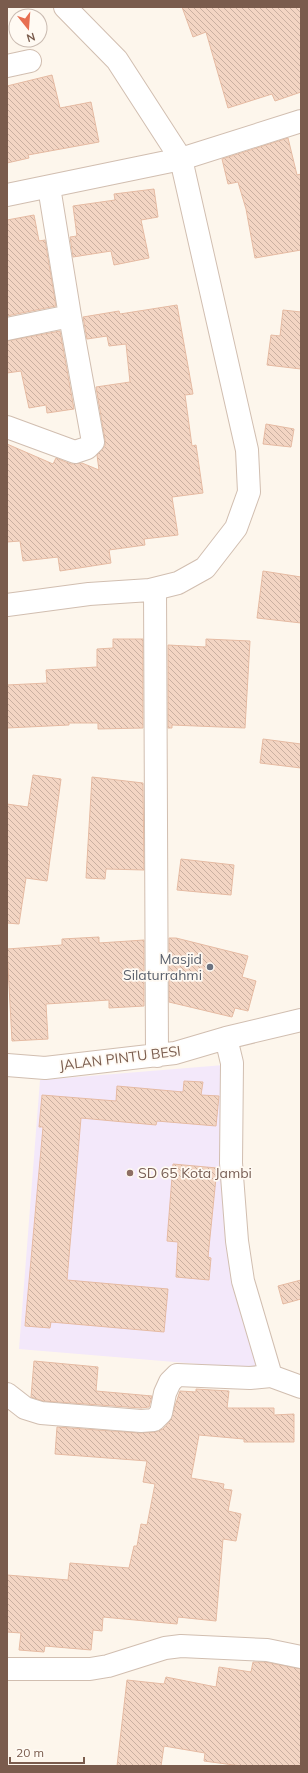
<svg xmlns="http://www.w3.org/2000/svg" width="308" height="1773" font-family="Mulish,sans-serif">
  <defs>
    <pattern id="building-back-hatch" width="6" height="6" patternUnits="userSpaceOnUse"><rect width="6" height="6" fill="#f3d5c3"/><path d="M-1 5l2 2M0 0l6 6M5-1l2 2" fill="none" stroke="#cab0a1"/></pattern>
  </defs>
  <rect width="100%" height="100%" fill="#fdf6ec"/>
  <path fill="#f3e8fa" d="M 224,1065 L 260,1369 L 19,1349 L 40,1080 Z"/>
  <path fill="url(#building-back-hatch)" stroke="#e6bba3" d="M 182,7 L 301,7 L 301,92 L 275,101 L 272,94 L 228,108 L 206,32 L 193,37 Z
    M 52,75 L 60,108 L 91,102 L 99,142 L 28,155 L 29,158 L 7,163 L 7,86 Z
    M 288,138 L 297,175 L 301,174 L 301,250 L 255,258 L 246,209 L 238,182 L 228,184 L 222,159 Z
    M 154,189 L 158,217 L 141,220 L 149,258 L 114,265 L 111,251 L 73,257 L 70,237 L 77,236 L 73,206 L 115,200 L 114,194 Z
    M 34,215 L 39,241 L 45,240 L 56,306 L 7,316 L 7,220 Z
    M 177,305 L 193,394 L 185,395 L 192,446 L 196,445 L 203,493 L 172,497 L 178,535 L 144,539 L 145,545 L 109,550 L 111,563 L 60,571 L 58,557 L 23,561 L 20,541 L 7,542 L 7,444 L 53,464 L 56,458 L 71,464 L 82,463 L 99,470 L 97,455 L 105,446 L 105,440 L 96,387 L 130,382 L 126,344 L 109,346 L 107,336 L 87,339 L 83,317 L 119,311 L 120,314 Z
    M 283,310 L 301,312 L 301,369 L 267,365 L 271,335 L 280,336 Z
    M 60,331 L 74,409 L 47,413 L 46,405 L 29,408 L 21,371 L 7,373 L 7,341 Z
    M 266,424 L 294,429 L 291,447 L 263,444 Z
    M 263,571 L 301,577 L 301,623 L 257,618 Z
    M 113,639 L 143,639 L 143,728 L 98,729 L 98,723 L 69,723 L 69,725 L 7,728 L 7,685 L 47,683 L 46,670 L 97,667 L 97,649 L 113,648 Z
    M 206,639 L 250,641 L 245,728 L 172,725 L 172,728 L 168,728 L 168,645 L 206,647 Z
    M 263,739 L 301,744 L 301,768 L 260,763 Z
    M 33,775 L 61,779 L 47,881 L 26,878 L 19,924 L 7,923 L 7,804 L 28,807 Z
    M 92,777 L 143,783 L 144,870 L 106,869 L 105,879 L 86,878 Z
    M 181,859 L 234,865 L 231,895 L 177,890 Z
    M 99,937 L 99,943 L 144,940 L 144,1006 L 109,1008 L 109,1000 L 46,1004 L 48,1039 L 12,1041 L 7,949 L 62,945 L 62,939 Z
    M 169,938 L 176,938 L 248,956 L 242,977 L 256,981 L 248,1011 L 235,1008 L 232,1017 L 169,1002 Z
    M 184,1081 L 203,1082 L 201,1095 L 219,1096 L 216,1126 L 157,1121 L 156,1125 L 81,1118 L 67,1280 L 168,1289 L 164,1332 L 51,1322 L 50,1328 L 25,1326 L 43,1127 L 39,1127 L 42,1095 L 116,1101 L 117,1086 L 183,1092 Z
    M 173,1164 L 217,1168 L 208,1257 L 211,1258 L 209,1280 L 176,1277 L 178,1242 L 167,1241 Z
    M 301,1280 L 301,1299 L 283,1304 L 278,1286 Z
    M 34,1361 L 98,1367 L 96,1391 L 152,1396 L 149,1407 L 141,1408 L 43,1401 L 31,1397 Z
    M 196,1389 L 229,1391 L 227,1408 L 274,1408 L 274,1415 L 294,1414 L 294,1442 L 244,1442 L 244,1439 L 199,1435 L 191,1478 L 224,1484 L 223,1489 L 232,1490 L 228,1511 L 241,1514 L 236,1541 L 223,1539 L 216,1621 L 178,1617 L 177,1624 L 103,1617 L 102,1631 L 93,1630 L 91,1650 L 45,1646 L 44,1652 L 19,1650 L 21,1633 L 7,1632 L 7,1575 L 68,1580 L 70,1563 L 129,1568 L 134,1546 L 137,1546 L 141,1524 L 147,1525 L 155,1484 L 143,1482 L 147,1461 L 55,1454 L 57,1427 L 140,1433 L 155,1432 L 163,1429 L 170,1421 L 180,1391 L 196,1392 Z
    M 253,1662 L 265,1662 L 301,1669 L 301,1766 L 241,1766 L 204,1761 L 205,1753 L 164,1746 L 161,1766 L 117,1766 L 127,1680 L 164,1684 L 166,1677 L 216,1687 L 219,1667 L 251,1672 Z"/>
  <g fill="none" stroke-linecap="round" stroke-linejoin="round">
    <defs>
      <path id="street" d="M 7,66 L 30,61
        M 7,195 L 181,159 L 301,121
        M 7,329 L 70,316
        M 7,427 L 75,452 L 87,448 L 93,442 L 70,316 L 49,187
        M 155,589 L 157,1056
        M 7,605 L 89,594 L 150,590 L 178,583 L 205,568 L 236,528 L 249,492 L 247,450 L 181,159 L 117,60 L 65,7
        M 226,1038 L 232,1063 L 231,1163 L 237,1241 L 243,1281 L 271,1376
        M 7,1065 L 45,1068 L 175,1053 L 226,1038 L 301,1020
        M 7,1394 L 25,1408 L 41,1413 L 141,1421 L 154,1420 L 161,1413 L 165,1393 L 170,1382 L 177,1375 L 250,1378 L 271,1376 L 301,1387
        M 7,1669 L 90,1669 L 108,1666 L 165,1648 L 181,1646 L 267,1650 L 301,1657"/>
    </defs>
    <use href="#street" stroke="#d1beb0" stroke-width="24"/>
    <use href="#street" stroke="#fff" stroke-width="22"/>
  </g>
  <circle fill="#6b7280" stroke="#fffaf3" stroke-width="1.5" cx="210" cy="967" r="4"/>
  <circle fill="#8d6e63" stroke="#fffaf3" stroke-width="1.5" cx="130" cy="1173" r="4"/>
  <g text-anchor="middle" stroke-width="3.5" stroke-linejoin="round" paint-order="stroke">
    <g font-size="14" fill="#5b616d" stroke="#fffaf3" text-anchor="end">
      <text x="202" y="964">Masjid<tspan x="202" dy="16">Silaturrahmi</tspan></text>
    </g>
    <g font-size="14" fill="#7a5c4d" stroke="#fffaf3">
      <text transform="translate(120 1058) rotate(-7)" y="5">JALAN PINTU BESI</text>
    </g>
    <g font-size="14" fill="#785e54" stroke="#fffaf3" text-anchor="start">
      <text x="138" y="1178">SD 65 Kota Jambi</text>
    </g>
  </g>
  <rect width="308" height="1773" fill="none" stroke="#7a5c4d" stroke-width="16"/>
  <g transform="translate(28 28) rotate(163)"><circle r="19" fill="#fffaf3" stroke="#cabbb1"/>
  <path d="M0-3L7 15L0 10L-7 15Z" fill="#e76f51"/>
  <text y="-6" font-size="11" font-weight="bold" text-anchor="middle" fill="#7a5c4d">N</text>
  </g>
  <path d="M10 1757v6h74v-6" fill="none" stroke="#7a5c4d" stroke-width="2"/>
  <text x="16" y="1757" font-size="12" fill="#7a5c4d" stroke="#fffaf3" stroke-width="3" paint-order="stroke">20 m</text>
</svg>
